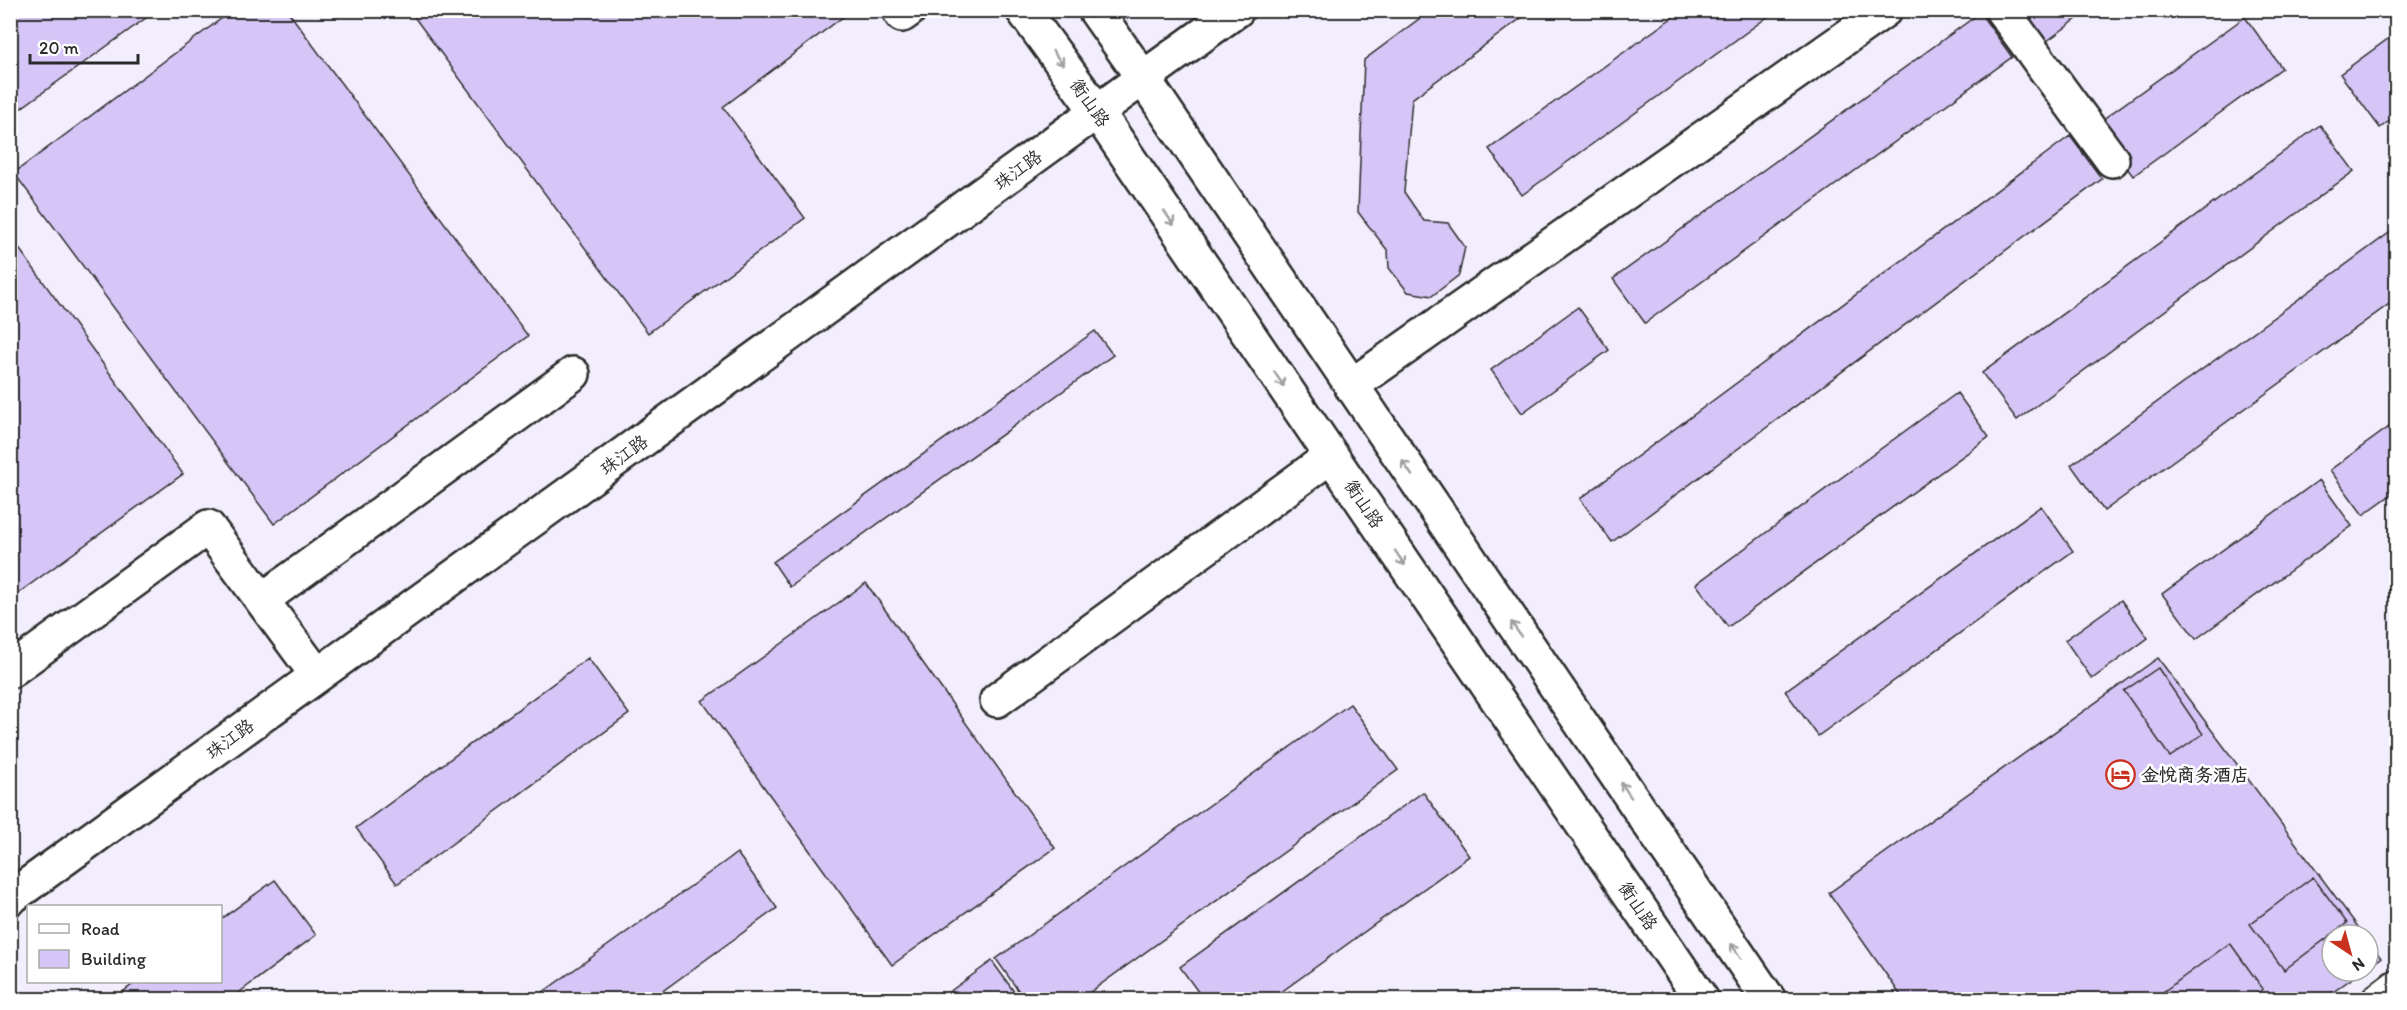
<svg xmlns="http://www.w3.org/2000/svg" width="2407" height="1010" font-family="Itim,'LXGW WenKai TC',sans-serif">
  <rect width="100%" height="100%" fill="#f3eefd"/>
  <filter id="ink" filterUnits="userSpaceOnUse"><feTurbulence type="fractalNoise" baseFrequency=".0167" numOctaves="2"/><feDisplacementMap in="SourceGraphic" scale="12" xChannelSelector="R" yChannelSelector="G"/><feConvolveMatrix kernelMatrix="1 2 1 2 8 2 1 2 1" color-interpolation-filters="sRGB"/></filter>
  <g filter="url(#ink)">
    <path fill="#d6c6f7" stroke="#2b2b2b" stroke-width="1.5" d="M 10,10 L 157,10 L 17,111 L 10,111 Z
      M 233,10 L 287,10 L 528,336 L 274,524 L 14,173 Z
      M 409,10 L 852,10 L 723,107 L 805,218 L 648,333 Z
      M 1431,10 L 1532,10 L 1412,99 L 1404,192 L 1424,221 L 1448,223 L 1465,247 L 1459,275 L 1432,296 L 1408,292 L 1389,268 L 1388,251 L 1358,212 L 1364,60 Z
      M 1683,10 L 1777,10 L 1522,195 L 1489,149 Z
      M 2013,10 L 2089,10 L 2039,47 Z
      M 1980,13 L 2012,57 L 1645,323 L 1613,279 Z
      M 2245,17 L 2282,68 L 2133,176 L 2095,125 Z
      M 2396,33 L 2396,116 L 2380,128 L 2340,74 Z
      M 2320,125 L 2354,171 L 2017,420 L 1982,373 Z
      M 2070,136 L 2102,179 L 1612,542 L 1580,499 Z
      M 2396,228 L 2396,299 L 2104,511 L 2071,465 Z
      M 10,236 L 183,474 L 10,599 Z
      M 1578,307 L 1609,350 L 1522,413 L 1491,370 Z
      M 1095,331 L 1113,355 L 790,587 L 773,562 Z
      M 1957,393 L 1989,437 L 1728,627 L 1696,584 Z
      M 2396,422 L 2396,491 L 2363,515 L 2330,470 Z
      M 2319,480 L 2352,526 L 2196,639 L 2162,594 Z
      M 2041,506 L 2073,551 L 1818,736 L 1785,691 Z
      M 866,583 L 1055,848 L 892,965 L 702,701 Z
      M 2121,600 L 2148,638 L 2092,679 L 2065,640 Z
      M 588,658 L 629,714 L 397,884 L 356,828 Z
      M 2158,658 L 2364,935 L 2332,935 L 2332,971 L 2362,971 L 2322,1000 L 1904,1000 L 1829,893 Z
      M 2158,668 L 2203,734 L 2170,757 L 2124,691 Z
      M 1350,704 L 1398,770 L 1079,1000 L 1025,1000 L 996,959 Z
      M 1423,792 L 1469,856 L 1270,1000 L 1204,1000 L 1180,967 Z
      M 737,853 L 777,908 L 650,1000 L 532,1000 Z
      M 2313,877 L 2347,923 L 2284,970 L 2250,924 Z
      M 275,880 L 316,935 L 229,1000 L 112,1000 L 136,982 L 220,982 L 220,920 Z
      M 2368,940 L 2381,958 L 2368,967 Z
      M 2230,943 L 2263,989 L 2247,1000 L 2152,1000 Z
      M 992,961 L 1020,1000 L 938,1000 Z"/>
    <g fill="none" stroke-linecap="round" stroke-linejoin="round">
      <defs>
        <path id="street" d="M 899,10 L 902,15 L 909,10
          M 2002,10 L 2112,160
          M 1351,386 L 1885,10
          M 262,600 L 573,374
          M 10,671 L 208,527 L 317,675
          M 997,700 L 1331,456
          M 2379,1000 L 2396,987"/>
        <path id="secondary" d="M 1023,10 L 1098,113 L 1702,1000
          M 1095,10 L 1143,78 L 1769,1000
          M 10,898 L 1237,10"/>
      </defs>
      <use href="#street" stroke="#2b2b2b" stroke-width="38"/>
      <use href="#secondary" stroke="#2b2b2b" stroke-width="38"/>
      <use href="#street" stroke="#fff" stroke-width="33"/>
      <use href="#secondary" stroke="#fff" stroke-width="33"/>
    </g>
    <defs><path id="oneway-shaft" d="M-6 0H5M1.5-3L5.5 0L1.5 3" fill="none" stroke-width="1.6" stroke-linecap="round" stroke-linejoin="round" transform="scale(1.5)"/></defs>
    <g stroke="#a0a0a0">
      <use href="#oneway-shaft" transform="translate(1058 58) rotate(54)"/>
      <use href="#oneway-shaft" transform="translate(1169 218) rotate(56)"/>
      <use href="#oneway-shaft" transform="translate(1279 379) rotate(56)"/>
      <use href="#oneway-shaft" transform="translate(1407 468) rotate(-124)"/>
      <use href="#oneway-shaft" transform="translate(1400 558) rotate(56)"/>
      <use href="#oneway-shaft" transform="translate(1516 629) rotate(-124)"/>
      <use href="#oneway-shaft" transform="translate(1626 790) rotate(-124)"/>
      <use href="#oneway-shaft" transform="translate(1736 951) rotate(-124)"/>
    </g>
  </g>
  <defs>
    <symbol id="hotel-ring" viewBox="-11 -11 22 22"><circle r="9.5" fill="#fff" stroke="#c8321e" stroke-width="1.5"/><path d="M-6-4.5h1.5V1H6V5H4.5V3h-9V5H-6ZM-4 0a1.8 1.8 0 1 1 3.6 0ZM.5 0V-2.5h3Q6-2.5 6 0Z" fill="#c8321e"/></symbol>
  </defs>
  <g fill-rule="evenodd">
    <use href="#hotel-ring" x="2104" y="758" width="33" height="33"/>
  </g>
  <g text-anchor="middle" stroke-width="5" stroke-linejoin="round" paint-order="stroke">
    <g font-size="18" fill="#2b2b2b" stroke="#fff">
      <text transform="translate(1090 103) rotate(55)" y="6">衡山路</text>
      <text transform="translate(1018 170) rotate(-36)" y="6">珠江路</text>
      <text transform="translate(624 455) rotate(-36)" y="6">珠江路</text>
      <text transform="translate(1364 504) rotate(56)" y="6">衡山路</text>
      <text transform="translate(230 739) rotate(-36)" y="6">珠江路</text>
      <text transform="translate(1638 906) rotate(56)" y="6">衡山路</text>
    </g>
    <g font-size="18" font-weight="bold" fill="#2b2b2b" stroke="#fff" text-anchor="start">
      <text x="2141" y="781">金悦商务酒店</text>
    </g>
  </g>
  <rect width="2407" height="1010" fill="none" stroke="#fff" stroke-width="36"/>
  <rect x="18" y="18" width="2371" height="974" fill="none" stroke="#2b2b2b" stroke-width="2" filter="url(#ink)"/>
  <rect x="27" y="905" width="195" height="78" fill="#ffffff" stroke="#aaaaaa" stroke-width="1.5"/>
  <rect x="39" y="924" width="30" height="9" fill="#ffffff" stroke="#aaaaaa" stroke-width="1.5"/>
  <text x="81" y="935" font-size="18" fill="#2b2b2b">Road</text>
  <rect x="39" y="950" width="30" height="18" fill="#d6c6f7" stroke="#aaaaaa" stroke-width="1.5"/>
  <text x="81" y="965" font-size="18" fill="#2b2b2b">Building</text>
  <g transform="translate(2350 953) rotate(144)"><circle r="28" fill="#ffffff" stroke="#aaaaaa" stroke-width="1.5"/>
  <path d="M0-4.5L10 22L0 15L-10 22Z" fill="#c8321e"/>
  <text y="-9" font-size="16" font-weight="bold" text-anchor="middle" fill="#2b2b2b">N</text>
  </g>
  <path d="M30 54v9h108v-9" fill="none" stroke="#2b2b2b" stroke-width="3"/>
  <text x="39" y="54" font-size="18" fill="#2b2b2b" stroke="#ffffff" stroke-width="4.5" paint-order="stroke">20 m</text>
</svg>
